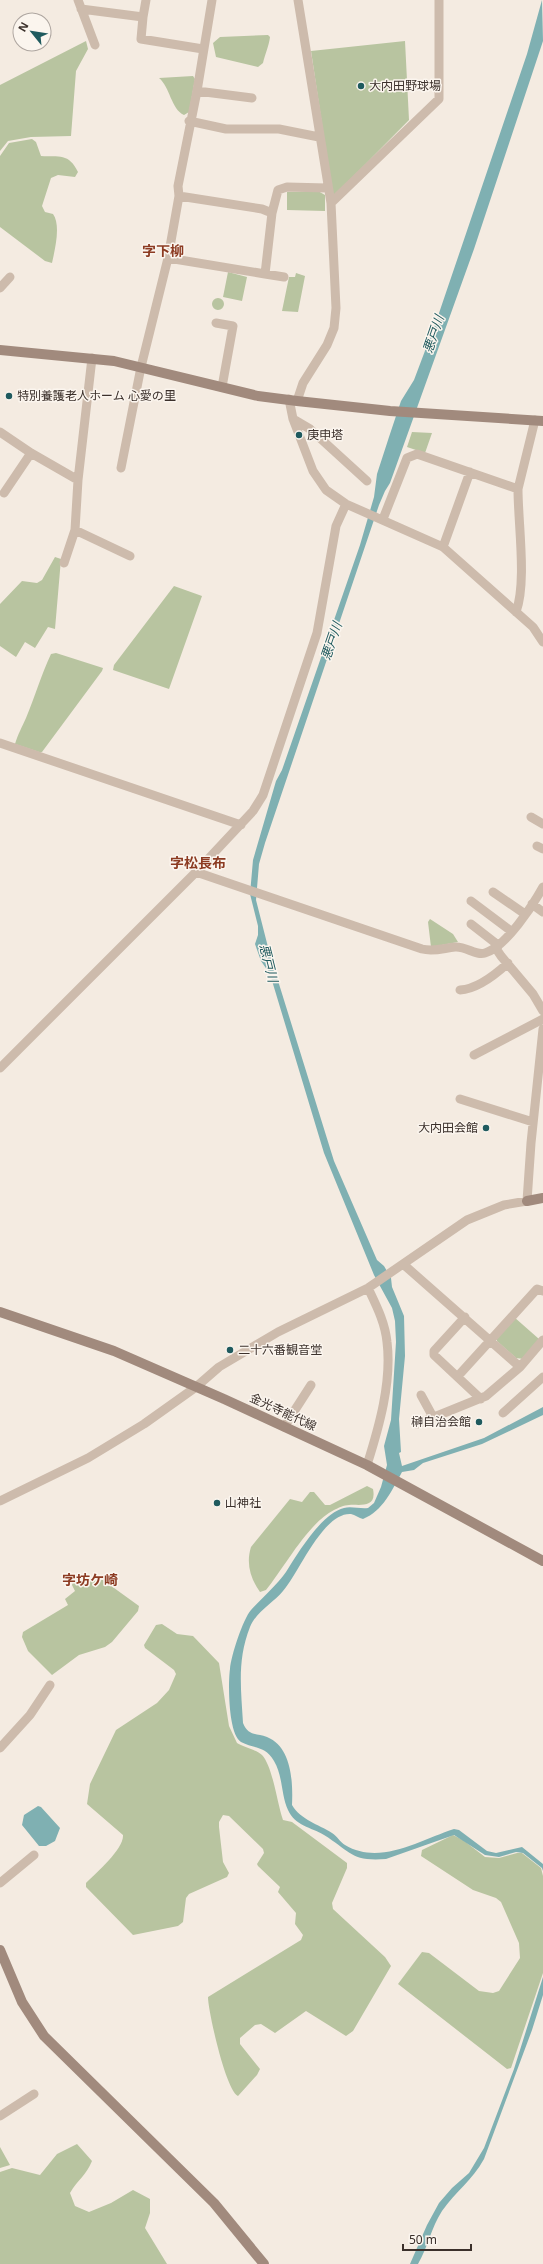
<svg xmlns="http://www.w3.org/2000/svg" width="543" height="2264" font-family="'Noto Sans','Noto Sans JP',sans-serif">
  <rect width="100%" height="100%" fill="#f4ebe1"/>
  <path fill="#b8c4a0" d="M 268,35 L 270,37 C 269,46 265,54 263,63 L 258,67 L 216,57 L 213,43 L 220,37 Z
    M 86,41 L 88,49 L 76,71 L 71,136 L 31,137 L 8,141 L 0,151 L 0,85 Z
    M 405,41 L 409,120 L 333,197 L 311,51 Z
    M 193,76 L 195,79 L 189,112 L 184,115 C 171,109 170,87 159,78 Z
    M 32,139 L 36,142 L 41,156 C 59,157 69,153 78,172 L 75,177 L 58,175 L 51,178 L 42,206 L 45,212 L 53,214 C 61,225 55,249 52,263 L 45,261 L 0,227 L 0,156 L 9,143 Z
    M 318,191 L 325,195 L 325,211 L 287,210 L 287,192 Z
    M 228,272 L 247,277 L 242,301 L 223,297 Z
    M 296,273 L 305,276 L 298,312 L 282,311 L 289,277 L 295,277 Z
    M212 304a6 6 0 1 1 12 0a6 6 0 1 1-12 0Z
    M 412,432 L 432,433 L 425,453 L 407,447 Z
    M 55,557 L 61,559 L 55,629 L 48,627 L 35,648 L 25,642 L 16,657 L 0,646 L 0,604 L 22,581 L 37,583 L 42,580 Z
    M 174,586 L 202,596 L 169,689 L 113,670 L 114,665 Z
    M 56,653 L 103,668 L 102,671 L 42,752 L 39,752 L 15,744 C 18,734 22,727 26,718 C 35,697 41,675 51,654 Z
    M 430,919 L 453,934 L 458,942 L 431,947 L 428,922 Z
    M 514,1317 L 539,1339 L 524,1359 L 516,1358 L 497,1341 L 497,1337 Z
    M 367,1486 L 373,1489 C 377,1509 360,1504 349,1505 C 344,1505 338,1508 334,1510 C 308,1523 284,1568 266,1590 L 260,1592 C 250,1578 246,1563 251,1547 L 290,1499 L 302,1502 L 310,1492 L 314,1492 L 325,1505 L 330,1505 Z
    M 103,1580 L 139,1606 L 138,1611 L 112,1642 L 105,1647 L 79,1655 L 52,1675 L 28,1651 L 22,1637 L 23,1632 L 68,1605 L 65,1599 L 75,1591 L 72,1585 L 73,1582 Z
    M 162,1624 L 177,1634 L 193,1636 L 219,1663 L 229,1726 L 237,1743 C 243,1747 257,1750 262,1755 C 273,1767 277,1803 283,1820 L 292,1822 L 347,1863 L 347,1868 L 332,1903 L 333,1909 L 385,1957 L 391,1966 L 353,2031 L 346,2036 L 306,2011 L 275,2033 L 261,2024 L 255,2025 L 240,2038 L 240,2044 L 260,2069 L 257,2075 L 238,2096 C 226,2091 208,2011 208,1997 L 301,1940 L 303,1935 L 295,1924 L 296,1913 L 278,1892 L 280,1887 L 258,1866 L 257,1864 L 264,1853 L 263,1849 L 229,1816 L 223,1815 L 219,1822 L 219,1827 L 223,1862 L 229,1873 L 227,1877 L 189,1894 L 186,1898 L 183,1922 L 178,1926 L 133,1935 L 86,1887 L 86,1883 C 96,1873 124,1849 123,1835 L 87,1804 L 90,1784 L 116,1730 L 157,1703 L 169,1690 L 176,1674 L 174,1670 L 145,1648 L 144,1645 L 156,1625 Z
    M 453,1835 L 463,1840 L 485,1857 L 499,1858 L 517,1853 L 522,1853 L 541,1868 L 543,1876 L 543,1973 L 511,2068 L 507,2069 L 398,1984 L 422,1952 L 429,1953 L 479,1991 L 493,1993 L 499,1991 L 520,1958 L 519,1943 L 501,1902 L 496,1898 L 473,1890 L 421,1856 L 422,1850 Z
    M 77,2144 L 92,2161 C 86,2176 78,2179 70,2193 L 75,2206 L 89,2212 L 111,2203 L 133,2190 L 150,2199 L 150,2213 L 145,2228 L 167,2264 L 0,2264 L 0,2172 L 12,2168 L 40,2175 L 57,2154 Z
    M 0,2147 L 10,2165 L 0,2168 Z"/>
  <path fill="#7fb0b2" d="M 542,0 L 543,41 L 474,249 L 390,483 L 385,491 L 379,505 L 265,843 L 259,864 L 256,900 L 270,955 L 334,1161 L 377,1260 L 384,1266 L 391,1278 L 392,1287 L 404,1316 L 405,1356 L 399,1419 L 401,1452 L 399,1453 L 402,1466 L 484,1438 L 543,1407 L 543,1415 L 482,1444 L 423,1463 L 414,1470 L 402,1472 C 392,1490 383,1511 363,1519 C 359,1518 355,1515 351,1514 C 323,1512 299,1573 283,1591 C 273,1603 256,1612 250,1627 C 237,1660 241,1688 243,1723 C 248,1736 256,1733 267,1737 C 292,1747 293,1783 292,1805 C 301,1820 318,1824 332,1833 C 337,1836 340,1842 345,1845 C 380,1866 420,1840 454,1829 L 459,1830 L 487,1851 L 496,1853 L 522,1847 L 543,1864 L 543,1871 L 542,1868 L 523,1853 L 516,1852 L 499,1857 L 485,1855 L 454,1835 L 386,1859 C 351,1862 350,1851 324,1835 C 311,1827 295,1826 288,1810 C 281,1795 283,1776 274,1761 C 265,1745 254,1749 241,1742 C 228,1734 228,1683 230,1669 C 231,1656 243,1619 251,1610 C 263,1597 276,1586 286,1572 C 298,1553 321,1514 344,1508 C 351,1506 360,1509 368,1508 L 374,1503 L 381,1487 L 387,1465 L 384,1446 L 391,1420 L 396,1342 L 395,1321 L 392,1308 L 374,1275 L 324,1153 L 270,974 L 261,961 L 255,944 L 258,935 L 258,926 L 250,894 L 253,860 L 276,781 L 282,770 L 360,545 L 374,497 L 377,474 L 389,437 L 401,401 L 414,380 L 437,319 L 527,54 Z
    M 38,1806 L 41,1807 L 60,1828 L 55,1841 L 46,1846 L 39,1846 L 22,1825 L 24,1815 Z
    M 543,1977 L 543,1995 L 532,2030 L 484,2159 C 472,2181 456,2191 442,2211 C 431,2228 428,2247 418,2264 L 410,2264 L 427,2225 L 439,2203 L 452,2188 L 469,2173 L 484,2148 L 514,2069 Z"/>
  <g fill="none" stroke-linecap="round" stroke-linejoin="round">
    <path stroke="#cdbbac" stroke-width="9" d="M 78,0 L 95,45
      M 81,9 L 143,17 L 146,0
      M 143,17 L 141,39 L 203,49
      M 197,91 L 252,98
      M 189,121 L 226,129 L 279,129 L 319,137
      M 179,196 L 262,209 L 272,213 L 278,190 L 287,187 L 327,188
      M 331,203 L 439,99 L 439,0
      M 272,213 L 265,274 L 284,277
      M 168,258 L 265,274
      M 0,288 L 10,277
      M 216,323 L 233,326 L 222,387
      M 289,399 L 293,419 L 313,471 L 326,490 L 346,504 L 443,547 L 533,627 L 543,642
      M 297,401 L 303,383 L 327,345 L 334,328 L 336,308 L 331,203 L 298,0
      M 293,419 L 310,429 L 367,481
      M 0,432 L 31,453 L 78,480
      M 121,468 L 141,367 L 168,258 L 179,196 L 178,186 L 197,91 L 212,0
      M 518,489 L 535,420
      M 4,493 L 31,453
      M 383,519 L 407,458 L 417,454 L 518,489 C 518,524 527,582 516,612
      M 75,530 L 130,556
      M 443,547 L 470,472
      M 64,563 L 75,530 L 78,480 L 92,358
      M 0,743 L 241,825
      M 531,817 L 543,824
      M 537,846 L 543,849
      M 196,872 L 422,949 C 434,952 444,948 455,947 C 466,946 476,956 485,953 C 506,947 533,905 543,887
      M 493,892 L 525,914
      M 471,901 L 511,931
      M 532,904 L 543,912
      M 471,924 L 498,945 L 497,950 L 501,956 L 533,994 L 543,1011
      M 460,990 C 477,989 495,975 508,963
      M 474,1055 L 543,1019
      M 0,1068 L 196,872 L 253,811 L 263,795 L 317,633 L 336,526 L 346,504
      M 460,1099 L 533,1122
      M 403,1264 L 520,1367
      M 465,1317 L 434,1351 L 434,1355 L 481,1399
      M 458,1376 L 537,1289 L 543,1291
      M 421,1395 L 433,1417
      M 503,1413 L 543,1377
      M 417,1424 L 486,1396 L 520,1367 L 543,1340
      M 284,1427 L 311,1385
      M 367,1465 C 379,1427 392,1382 387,1342 C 385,1322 376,1305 368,1288
      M 0,1501 L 88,1458 L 144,1424 L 196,1387 L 219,1367 L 278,1332 L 368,1288 L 467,1220 L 504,1205 L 527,1201 L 531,1143 L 543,1029
      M 0,1748 L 30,1715 L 50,1685
      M 0,1883 L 34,1855
      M 0,2116 L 34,2094"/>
    <path stroke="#a18a7d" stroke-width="10" d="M 0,350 L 114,361 L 258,396 L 297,401 L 390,411 L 543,421
      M 527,1201 L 543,1198
      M 0,1312 L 114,1351 L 224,1399 L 367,1465 L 543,1561
      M 0,1950 L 22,2002 L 44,2036 L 214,2203 L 264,2264"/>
  </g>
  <g fill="#1f5a5e" stroke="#fbf5ee" stroke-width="1.5">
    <circle cx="361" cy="86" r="4"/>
    <circle cx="9" cy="396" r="4"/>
    <circle cx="299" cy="435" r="4"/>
    <circle cx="486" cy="1128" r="4"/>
    <circle cx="230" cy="1350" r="4"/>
    <circle cx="479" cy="1422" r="4"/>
    <circle cx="217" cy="1503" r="4"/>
  </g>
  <g text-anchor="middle" stroke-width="3" stroke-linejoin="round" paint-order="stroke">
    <g font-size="12" fill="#3b302b" stroke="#fbf5ee" text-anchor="start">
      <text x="369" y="90">大内田野球場</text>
      <text x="17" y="400">特別養護老人ホーム 心愛の里</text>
      <text x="307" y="439">庚申塔</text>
      <text x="478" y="1132" text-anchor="end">大内田会館</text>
      <text x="238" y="1354">二十六番観音堂</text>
      <text x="471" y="1426" text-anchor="end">榊自治会館</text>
      <text x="225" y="1507">山神社</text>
    </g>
    <g font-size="12" fill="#3b302b" stroke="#fbf5ee">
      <text transform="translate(283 1412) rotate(25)" y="4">金光寺能代線</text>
    </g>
    <g font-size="13" font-style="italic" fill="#1f5a5e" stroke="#fbf5ee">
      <text transform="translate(433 334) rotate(-71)" y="5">悪戸川</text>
      <text transform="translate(331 641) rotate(-71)" y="5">悪戸川</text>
      <text transform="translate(269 963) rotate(76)" y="5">悪戸川</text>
    </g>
    <g font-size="14" font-weight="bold" fill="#8c3b22" stroke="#fbf5ee">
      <text x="163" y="256">字下柳</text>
      <text x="198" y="868">字松長布</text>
      <text x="90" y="1585">字坊ケ崎</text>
    </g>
  </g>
  <g transform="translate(32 32) rotate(300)"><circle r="19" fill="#fbf5ee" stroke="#aea6a0"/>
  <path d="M0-3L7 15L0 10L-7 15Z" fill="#1f5a5e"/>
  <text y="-6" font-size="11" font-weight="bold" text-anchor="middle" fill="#3b302b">N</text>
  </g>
  <path d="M403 2244v6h68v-6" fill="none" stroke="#3b302b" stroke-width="2"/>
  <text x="409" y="2244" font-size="12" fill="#3b302b" stroke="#fbf5ee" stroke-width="3" paint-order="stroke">50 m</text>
</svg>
